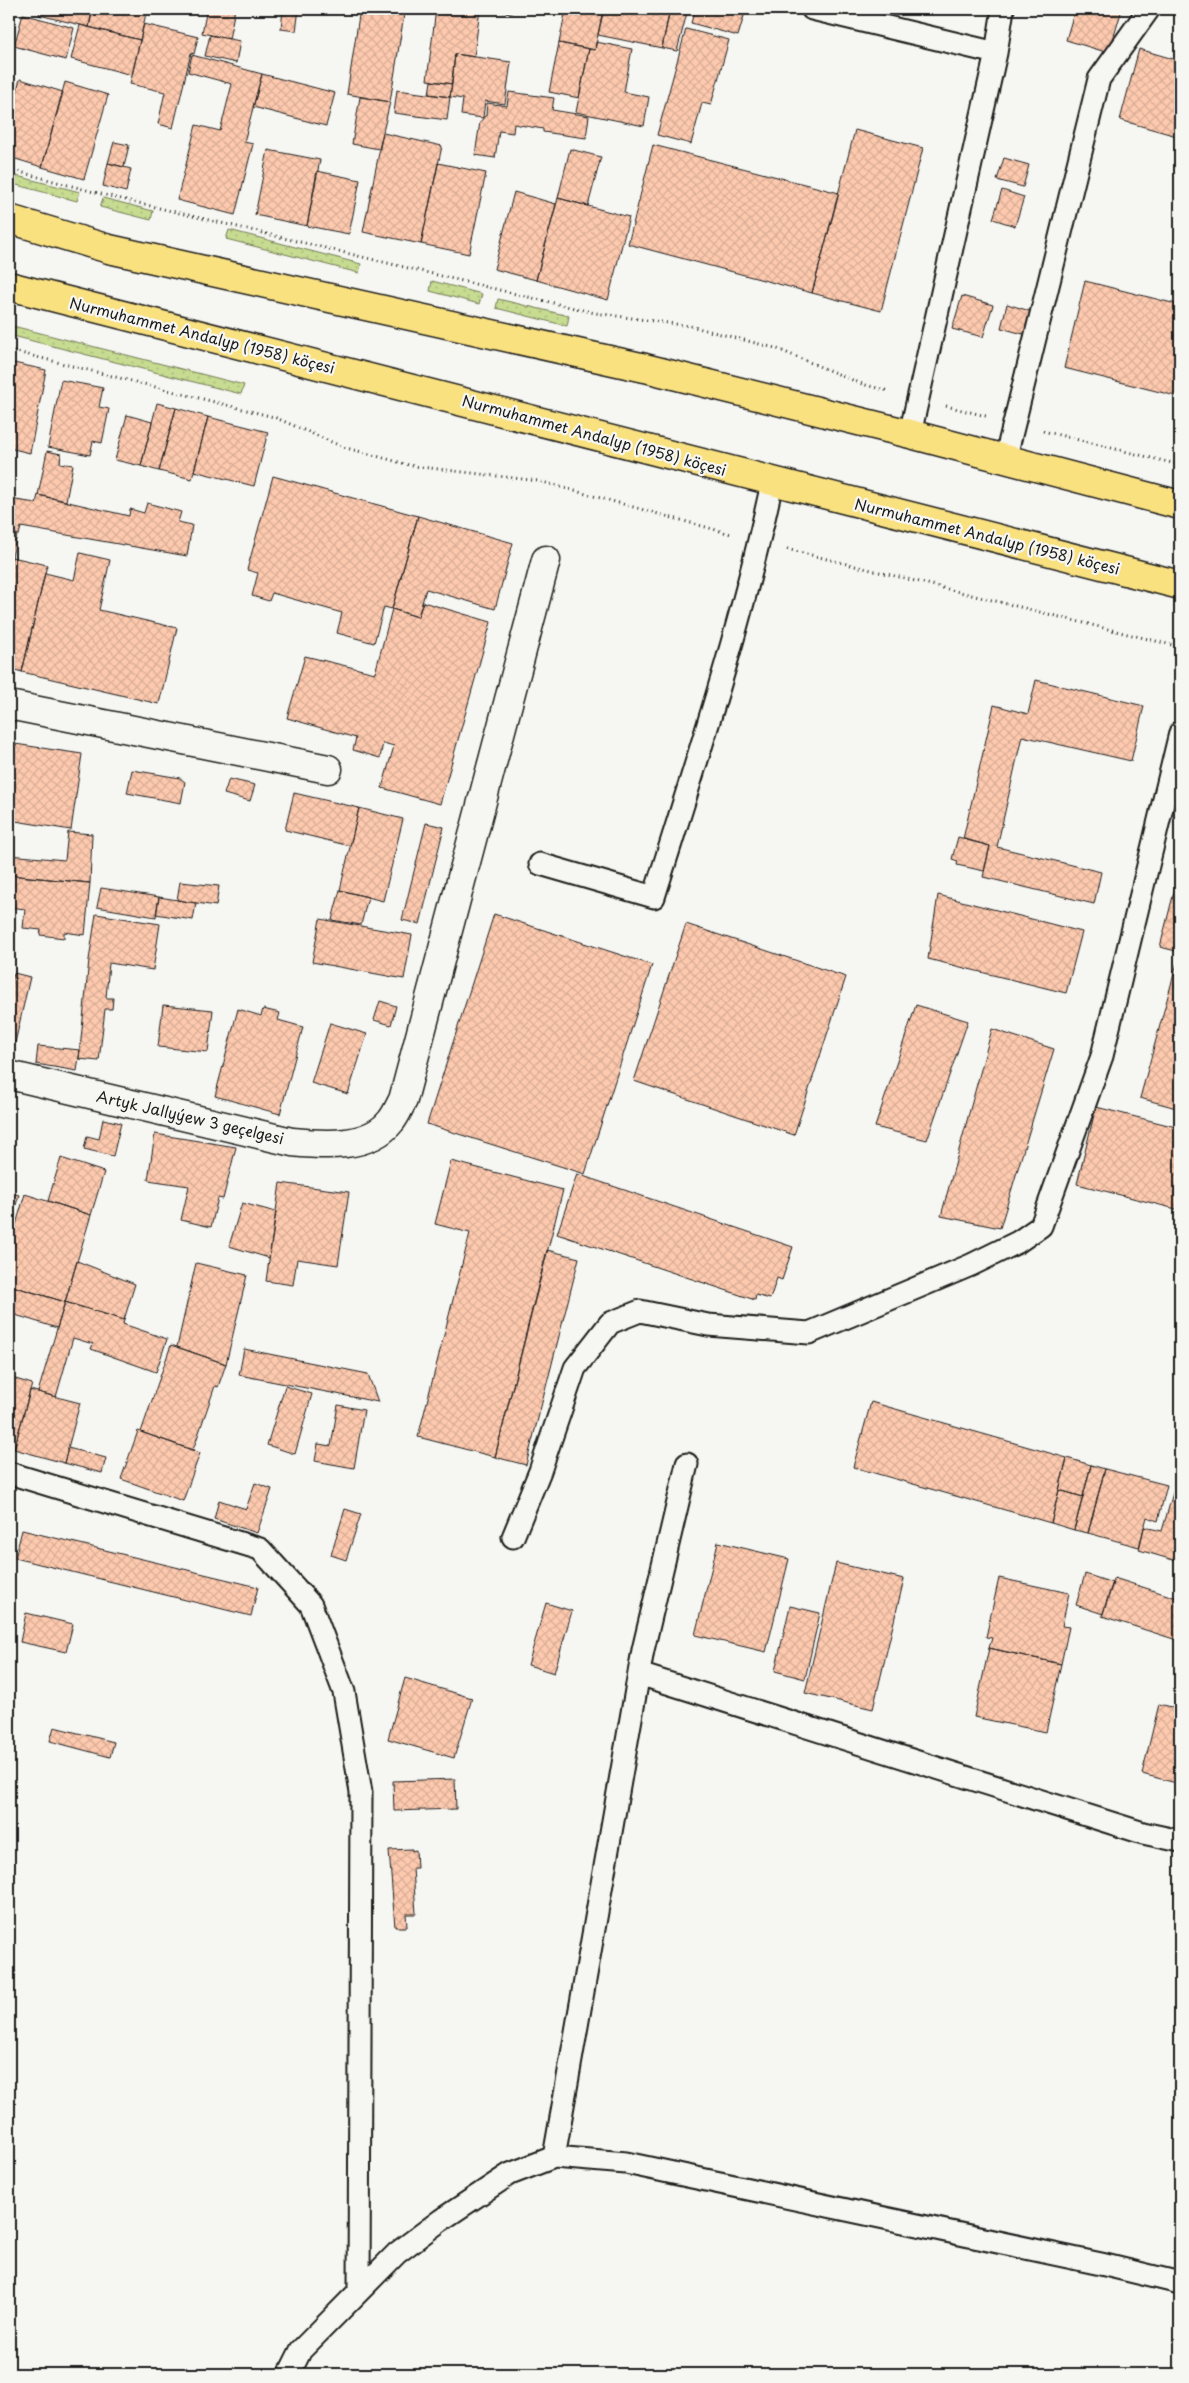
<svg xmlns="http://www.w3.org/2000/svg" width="1189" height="2383" font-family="'Playpen Sans',sans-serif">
  <defs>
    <pattern id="grass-dots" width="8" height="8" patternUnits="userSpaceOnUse" patternTransform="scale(1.25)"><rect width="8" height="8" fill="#c7dc91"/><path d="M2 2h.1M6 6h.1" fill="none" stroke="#aabc7c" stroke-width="1.8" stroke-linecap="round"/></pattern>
    <pattern id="building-cross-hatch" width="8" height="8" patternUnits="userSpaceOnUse" patternTransform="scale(1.25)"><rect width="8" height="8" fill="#fecaaf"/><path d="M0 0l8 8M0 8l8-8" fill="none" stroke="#d9ad96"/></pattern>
  </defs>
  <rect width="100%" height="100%" fill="#f6f6f2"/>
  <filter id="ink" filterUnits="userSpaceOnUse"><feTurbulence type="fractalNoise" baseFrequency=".02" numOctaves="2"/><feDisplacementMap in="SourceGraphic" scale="10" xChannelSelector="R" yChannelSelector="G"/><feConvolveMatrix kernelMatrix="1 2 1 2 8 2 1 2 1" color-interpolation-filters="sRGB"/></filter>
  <g filter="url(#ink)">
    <path fill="url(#grass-dots)" stroke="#727c56" d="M 9,174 L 80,192 L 77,201 L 9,183 Z
      M 103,198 L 153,211 L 151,220 L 100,207 Z
      M 229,230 L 361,264 L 359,273 L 226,239 Z
      M 432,281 L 482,294 L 479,304 L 430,291 Z
      M 498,299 L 569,316 L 567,326 L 496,308 Z
      M 9,325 L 244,385 L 241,394 L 9,335 Z"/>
    <path fill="url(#building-cross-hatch)" stroke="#1c1c1c" d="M 41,9 L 89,9 L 92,10 L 89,27 L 39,15 Z
      M 93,9 L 147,9 L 140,40 L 89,27 Z
      M 207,9 L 235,9 L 229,39 L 202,33 Z
      M 283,9 L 299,9 L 296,31 L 281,29 Z
      M 360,9 L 405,9 L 390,102 L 347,94 Z
      M 436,9 L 480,9 L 474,57 L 455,54 L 452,84 L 427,80 Z
      M 479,9 L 513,9 L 512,13 Z
      M 566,9 L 603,9 L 595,50 L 559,43 Z
      M 604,9 L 670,9 L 662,48 L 598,35 Z
      M 670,9 L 688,9 L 677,51 L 662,48 Z
      M 695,9 L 746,9 L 738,36 L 691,23 Z
      M 1075,9 L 1122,9 L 1109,53 L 1066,40 Z
      M 23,14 L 74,28 L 66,60 L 14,46 Z
      M 144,24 L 198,37 L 194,54 L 191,53 L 173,128 L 158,124 L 165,92 L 130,84 Z
      M 80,25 L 140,40 L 132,75 L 71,59 Z
      M 686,29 L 729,40 L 711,105 L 702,103 L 691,144 L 657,135 Z
      M 210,35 L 240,41 L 236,63 L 205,56 Z
      M 596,42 L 632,49 L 624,92 L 649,97 L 644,126 L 576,112 L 589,49 L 595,50 Z
      M 559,43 L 589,49 L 579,98 L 549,92 Z
      M 1139,49 L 1180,61 L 1180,137 L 1120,120 Z
      M 455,54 L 511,62 L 505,104 L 485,101 L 483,118 L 461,115 L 463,99 L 450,97 Z
      M 192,55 L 262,74 L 244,142 L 253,144 L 235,215 L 177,200 L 196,125 L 220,131 L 232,84 L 188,72 Z
      M 262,74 L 335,93 L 326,126 L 253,107 Z
      M 20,79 L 63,92 L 42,167 L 9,157 L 9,120 Z
      M 431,81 L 452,84 L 450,97 L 429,94 Z
      M 65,82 L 108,95 L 84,179 L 42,167 Z
      M 397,90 L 450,97 L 447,120 L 394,113 Z
      M 509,92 L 554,98 L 552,110 L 589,116 L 586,138 L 543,132 L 543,129 L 514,124 L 513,133 L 499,131 L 495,158 L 475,155 L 480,122 L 486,115 L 487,103 L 507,106 Z
      M 360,97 L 390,102 L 379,149 L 352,144 Z
      M 855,130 L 923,148 L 881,311 L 812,293 Z
      M 383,133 L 442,146 L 421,244 L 363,232 Z
      M 114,142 L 129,145 L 124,167 L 108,163 Z
      M 653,145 L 839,193 L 812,293 L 628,244 Z
      M 570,149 L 601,157 L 588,206 L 558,198 Z
      M 268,150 L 320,160 L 307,226 L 255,215 Z
      M 1004,158 L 1029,165 L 1023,187 L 997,180 Z
      M 108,163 L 131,169 L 126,192 L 103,186 Z
      M 438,163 L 486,173 L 469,254 L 421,244 Z
      M 317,171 L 360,180 L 349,234 L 307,226 Z
      M 1002,190 L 1024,197 L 1015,226 L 993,219 Z
      M 514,192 L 556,204 L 536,280 L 494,269 Z
      M 558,198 L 629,217 L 608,300 L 536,280 Z
      M 1085,281 L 1180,305 L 1180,397 L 1064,368 Z
      M 962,296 L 993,305 L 983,337 L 952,329 Z
      M 1007,304 L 1033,312 L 1027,335 L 1001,328 Z
      M 9,362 L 46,370 L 30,453 L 9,448 Z
      M 61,380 L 103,388 L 99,407 L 109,409 L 102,443 L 93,441 L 90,455 L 48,447 Z
      M 157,403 L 176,408 L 159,471 L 141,466 Z
      M 176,408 L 208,417 L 192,479 L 159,471 Z
      M 127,415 L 152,422 L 141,466 L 115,460 Z
      M 208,417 L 268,432 L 254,486 L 194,471 Z
      M 47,451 L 61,454 L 60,463 L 73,465 L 66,501 L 38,495 Z
      M 273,476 L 418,516 L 392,609 L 384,607 L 374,643 L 337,633 L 342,613 L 272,593 L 269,601 L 252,596 L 258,573 L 247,570 Z
      M 38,495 L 129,516 L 130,509 L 144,513 L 147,503 L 181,512 L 178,522 L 192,525 L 187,556 L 21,527 L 19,535 L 9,533 L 9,499 L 36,503 Z
      M 418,516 L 513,543 L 495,609 L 426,589 L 418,617 L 392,609 Z
      M 9,533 L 17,535 L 9,570 Z
      M 80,553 L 110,560 L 99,610 L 177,628 L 159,704 L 22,672 L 45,573 L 74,580 Z
      M 12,557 L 47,565 L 22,672 L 9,668 L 9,570 Z
      M 423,602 L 491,622 L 440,804 L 382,788 L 394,746 L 383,743 L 380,758 L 353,750 L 356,738 L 287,718 L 305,656 L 375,673 L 392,609 L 418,617 Z
      M 1036,680 L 1144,706 L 1131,761 L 1022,736 L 997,847 L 1101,872 L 1094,904 L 983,877 L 990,846 L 963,839 L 994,705 L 1028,714 Z
      M 9,743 L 15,744 L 11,765 L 9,764 Z
      M 15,744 L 82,754 L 71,830 L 9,820 L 9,780 Z
      M 132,770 L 180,778 L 185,782 L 181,803 L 127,793 Z
      M 229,779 L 255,785 L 250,801 L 224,794 Z
      M 294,793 L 359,808 L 350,846 L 285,830 Z
      M 359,808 L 403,819 L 383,901 L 340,890 Z
      M 426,823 L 444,827 L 420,924 L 402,920 Z
      M 68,832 L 92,834 L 90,883 L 9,875 L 9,855 L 65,860 Z
      M 958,837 L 990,846 L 984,871 L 957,865 L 958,861 L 952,859 Z
      M 9,875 L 90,883 L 85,935 L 64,932 L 64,938 L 40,935 L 41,930 L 23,928 L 25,909 L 9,907 Z
      M 180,882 L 219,886 L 216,906 L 177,900 Z
      M 1176,884 L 1180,885 L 1180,952 L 1160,947 Z
      M 101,888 L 159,897 L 156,917 L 97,907 Z
      M 340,890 L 368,897 L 361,925 L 332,920 Z
      M 938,895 L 1082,932 L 1066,993 L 928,959 Z
      M 159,897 L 196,903 L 193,920 L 156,914 Z
      M 96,914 L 160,924 L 153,970 L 109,963 L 106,998 L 113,998 L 112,1009 L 105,1009 L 99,1061 L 79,1059 L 89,960 Z
      M 494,914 L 652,965 L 585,1174 L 427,1124 Z
      M 320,919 L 412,935 L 404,979 L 312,962 Z
      M 686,924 L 846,977 L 794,1135 L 634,1081 Z
      M 1177,963 L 1180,964 L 1180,1109 L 1140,1098 Z
      M 14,973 L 30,977 L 15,1043 L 9,1041 L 9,996 Z
      M 380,1001 L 396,1006 L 391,1025 L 374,1020 Z
      M 163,1005 L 213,1010 L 208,1052 L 158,1047 Z
      M 916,1005 L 968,1021 L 927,1140 L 875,1127 Z
      M 238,1009 L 261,1016 L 263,1009 L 280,1013 L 278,1020 L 303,1027 L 280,1114 L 215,1096 Z
      M 330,1023 L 367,1034 L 348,1094 L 311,1083 Z
      M 992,1029 L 1054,1049 L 1000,1228 L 941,1216 Z
      M 38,1046 L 80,1050 L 77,1071 L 36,1064 Z
      M 1096,1107 L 1180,1128 L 1180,1210 L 1077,1184 Z
      M 103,1119 L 121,1123 L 113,1156 L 84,1149 L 87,1136 L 99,1139 Z
      M 155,1134 L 236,1147 L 223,1199 L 218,1198 L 211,1227 L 181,1220 L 189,1186 L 148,1180 Z
      M 61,1158 L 104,1172 L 91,1215 L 48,1201 Z
      M 451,1161 L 563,1190 L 495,1457 L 418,1437 L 470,1233 L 435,1224 Z
      M 577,1174 L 793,1247 L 782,1280 L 777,1278 L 770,1299 L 756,1295 L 755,1300 L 557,1234 Z
      M 280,1183 L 349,1192 L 338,1265 L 297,1259 L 293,1285 L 266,1281 Z
      M 9,1192 L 19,1195 L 9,1228 Z
      M 25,1194 L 91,1215 L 65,1302 L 9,1285 L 9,1248 Z
      M 242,1203 L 276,1212 L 269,1258 L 229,1246 Z
      M 547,1250 L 579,1258 L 526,1465 L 495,1457 Z
      M 77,1261 L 135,1284 L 124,1320 L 65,1302 Z
      M 196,1263 L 247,1275 L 226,1364 L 177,1347 Z
      M 9,1285 L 65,1302 L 57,1328 L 9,1313 Z
      M 65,1302 L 124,1320 L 123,1324 L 167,1339 L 156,1372 L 91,1349 L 93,1344 L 73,1338 L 56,1397 L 38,1392 Z
      M 171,1345 L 226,1364 L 218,1387 L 215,1386 L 193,1450 L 141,1432 Z
      M 244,1349 L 368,1374 L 378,1402 L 239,1375 Z
      M 9,1377 L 32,1384 L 14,1449 L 9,1448 Z
      M 285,1386 L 312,1394 L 295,1454 L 267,1445 Z
      M 30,1390 L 80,1403 L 64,1463 L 14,1449 Z
      M 871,1402 L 1067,1458 L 1051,1523 L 853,1467 Z
      M 338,1405 L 364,1410 L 354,1468 L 315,1461 L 318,1444 L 331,1446 Z
      M 138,1431 L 200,1453 L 183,1501 L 121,1479 Z
      M 68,1448 L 106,1458 L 102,1473 L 64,1463 Z
      M 1067,1458 L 1091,1465 L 1083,1497 L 1059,1490 Z
      M 1091,1465 L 1105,1469 L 1088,1533 L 1074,1530 Z
      M 1180,1466 L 1180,1487 L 1175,1486 Z
      M 1105,1469 L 1167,1485 L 1158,1521 L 1147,1517 L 1139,1547 L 1088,1533 Z
      M 255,1483 L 272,1489 L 257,1533 L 214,1519 L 219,1500 L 246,1509 Z
      M 1175,1486 L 1180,1487 L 1180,1562 L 1139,1550 L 1144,1527 L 1162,1531 Z
      M 1059,1490 L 1083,1497 L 1074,1530 L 1051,1523 Z
      M 345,1509 L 361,1514 L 346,1560 L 331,1555 Z
      M 22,1530 L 258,1587 L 251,1616 L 15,1558 Z
      M 718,1542 L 789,1559 L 766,1652 L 695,1635 Z
      M 836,1563 L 904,1579 L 873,1709 L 805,1693 Z
      M 1085,1574 L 1113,1583 L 1103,1614 L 1076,1605 Z
      M 999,1578 L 1069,1593 L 1062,1626 L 1069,1627 L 1061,1664 L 989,1648 L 992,1638 L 986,1637 Z
      M 1114,1578 L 1180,1599 L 1180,1641 L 1102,1616 Z
      M 546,1603 L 572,1611 L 554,1673 L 528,1665 Z
      M 790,1606 L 820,1613 L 805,1679 L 775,1671 Z
      M 26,1613 L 73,1624 L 66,1652 L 20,1642 Z
      M 989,1648 L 1061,1664 L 1046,1732 L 974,1717 Z
      M 405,1678 L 472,1698 L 454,1758 L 388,1739 Z
      M 1159,1704 L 1180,1709 L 1180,1784 L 1142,1774 Z
      M 54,1727 L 114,1742 L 110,1757 L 50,1741 Z
      M 455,1779 L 456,1809 L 394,1811 L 393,1781 Z
      M 412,1849 L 412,1851 L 416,1850 L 417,1868 L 413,1868 L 416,1914 L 406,1914 L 407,1927 L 395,1927 L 389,1850 Z"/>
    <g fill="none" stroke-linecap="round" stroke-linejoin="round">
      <defs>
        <path id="lane" d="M 812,9 L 996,53
          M 910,434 L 996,53 L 1003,9
          M 1005,460 L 1099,79 L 1149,9
          M 540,864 L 654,897 C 697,760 742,624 772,483
          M 9,1473 L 260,1549 L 311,1605 L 344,1692 L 361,1792 L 359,2291
          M 513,1537 L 540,1471 L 575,1368 L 610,1323 L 640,1311 L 708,1325 L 809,1333 L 971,1265 L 1018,1242 L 1041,1226 L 1102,1056 L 1180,733
          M 639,1674 L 1143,1833 L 1180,1841
          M 554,2157 L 643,1650 L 687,1464
          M 289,2374 L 301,2350 L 397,2253 L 441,2220 L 510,2174 L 554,2157 L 626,2163 L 1101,2264 L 1180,2283"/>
        <path id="street" d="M 9,705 L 328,769
          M 9,1075 L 292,1142 C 323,1145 369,1149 391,1121 C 396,1115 399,1107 403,1100 L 546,560"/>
        <path id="primary" d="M 9,219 L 109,249 L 645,368 L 910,434 L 1180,505
          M 9,286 C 399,386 789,487 1180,585"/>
      </defs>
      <use href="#lane" stroke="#1c1c1c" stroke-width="25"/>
      <use href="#street" stroke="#1c1c1c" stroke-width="31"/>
      <use href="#primary" stroke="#1c1c1c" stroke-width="31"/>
      <path stroke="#1c1c1c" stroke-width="3" stroke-dasharray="1 4" stroke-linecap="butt" d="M 9,169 L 105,195 L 595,313 L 690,326 L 775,348 L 862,384 L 889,391
        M 9,350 L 274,417 L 343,447 L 413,466 L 539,481 L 731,534
        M 946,406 L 986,416
        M 1043,431 L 1180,465
        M 787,549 L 1180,647"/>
      <use href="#lane" stroke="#f6f6f2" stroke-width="21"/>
      <use href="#street" stroke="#f6f6f2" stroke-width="28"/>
      <use href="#primary" stroke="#fae180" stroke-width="28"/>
    </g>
  </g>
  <g text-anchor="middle" stroke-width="4.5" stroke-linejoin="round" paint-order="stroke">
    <g font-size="15" fill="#1c1c1c" stroke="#f6f6f2">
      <text transform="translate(202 336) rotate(14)" y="5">Nurmuhammet Andalyp (1958) köçesi</text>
      <text transform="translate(594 436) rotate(15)" y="5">Nurmuhammet Andalyp (1958) köçesi</text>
      <text transform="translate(987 537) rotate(14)" y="5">Nurmuhammet Andalyp (1958) köçesi</text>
      <text transform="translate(190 1118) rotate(13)" y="5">Artyk Jallyýew 3 geçelgesi</text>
    </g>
  </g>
  <rect width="1189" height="2383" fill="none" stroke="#f6f6f2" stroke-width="30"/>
  <rect x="15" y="15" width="1159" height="2353" fill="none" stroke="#1c1c1c" stroke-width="2" filter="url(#ink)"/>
</svg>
